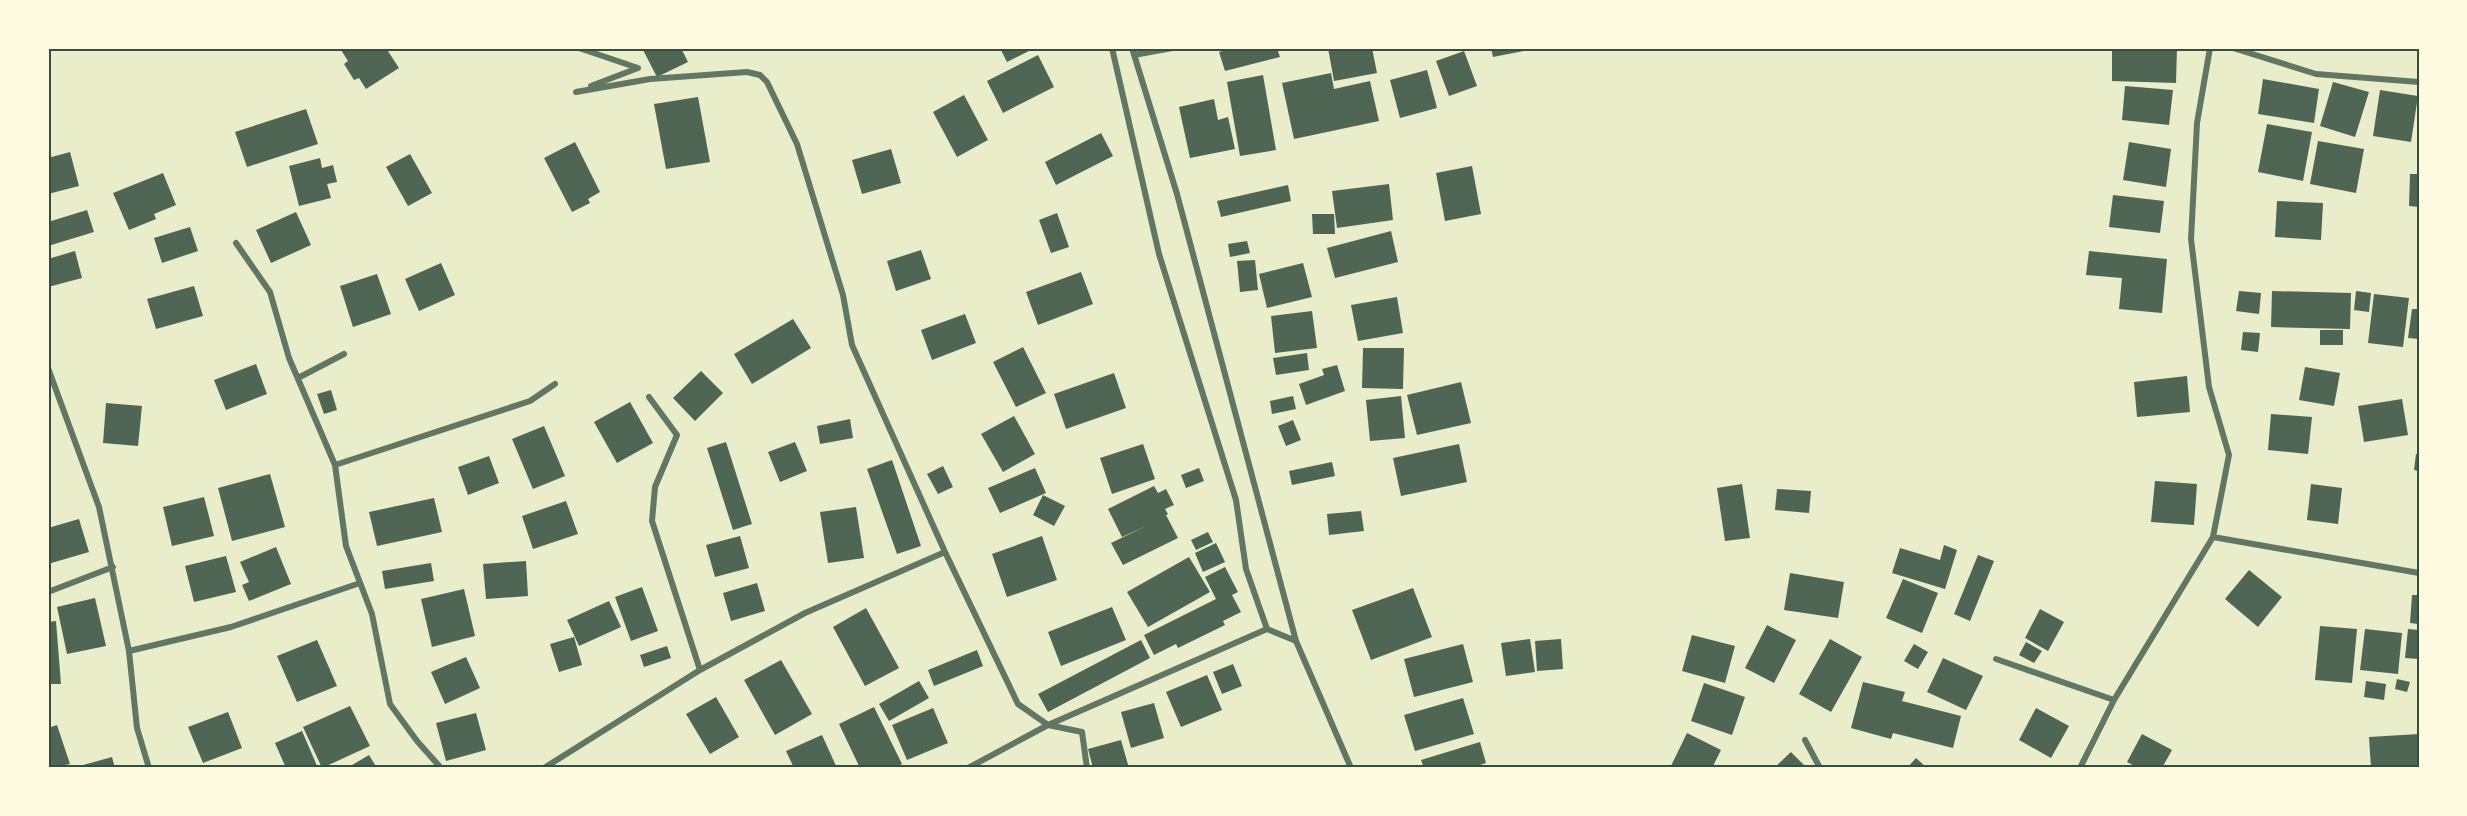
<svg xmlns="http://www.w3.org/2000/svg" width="2467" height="816" font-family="'Golos Text',sans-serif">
  <rect width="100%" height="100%" fill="#e9edc9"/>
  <path fill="#4f6655" d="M 345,48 L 386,48 L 399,68 L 366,89 L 359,78 L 354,80 L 344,64 L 348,61 L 341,50 Z
    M 642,48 L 681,48 L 688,62 L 657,77 Z
    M 1000,48 L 1035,48 L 1007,62 Z
    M 1233,48 L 1277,48 L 1280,57 L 1225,71 L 1219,52 Z
    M 1328,48 L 1372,48 L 1377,73 L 1334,81 Z
    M 1491,48 L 1534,48 L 1534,49 L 1493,57 Z
    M 2112,48 L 2177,48 L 2176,83 L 2112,81 Z
    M 1464,51 L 1477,86 L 1449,96 L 1436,61 Z
    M 1038,55 L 1054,87 L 1003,113 L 987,81 Z
    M 1427,70 L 1437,108 L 1400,118 L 1390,80 Z
    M 1331,73 L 1334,89 L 1370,81 L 1379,121 L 1294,139 L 1282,83 Z
    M 1263,75 L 1276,150 L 1240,156 L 1227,82 Z
    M 2263,79 L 2319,89 L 2314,123 L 2258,114 Z
    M 2333,82 L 2369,92 L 2355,137 L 2320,126 Z
    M 2125,86 L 2173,90 L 2169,125 L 2122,120 Z
    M 2380,90 L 2418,96 L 2411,142 L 2373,136 Z
    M 964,95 L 988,140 L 957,157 L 933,112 Z
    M 698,97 L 710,162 L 666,169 L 654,104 Z
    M 1214,99 L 1218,120 L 1228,117 L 1235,149 L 1190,158 L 1179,107 Z
    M 306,109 L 318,144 L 247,167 L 235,132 Z
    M 2267,124 L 2312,132 L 2303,181 L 2258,172 Z
    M 1101,133 L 1113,156 L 1056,185 L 1045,162 Z
    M 2318,141 L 2364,149 L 2356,193 L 2310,184 Z
    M 575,142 L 600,192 L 588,199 L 590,203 L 572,212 L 544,158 Z
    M 2129,142 L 2171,149 L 2166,187 L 2123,180 Z
    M 891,149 L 901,183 L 862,194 L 852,160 Z
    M 70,152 L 79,186 L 48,194 L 48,158 Z
    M 410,154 L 432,193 L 408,206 L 386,167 Z
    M 320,158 L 322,168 L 333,165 L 337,182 L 327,184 L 331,198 L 299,206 L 289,166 Z
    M 1472,166 L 1481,214 L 1445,221 L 1436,173 Z
    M 163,173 L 176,205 L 154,214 L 156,219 L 129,230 L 113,193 Z
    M 2410,174 L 2419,174 L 2419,207 L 2409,206 Z
    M 1389,184 L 1393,220 L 1337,228 L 1332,191 Z
    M 1288,185 L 1291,201 L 1221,217 L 1217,201 Z
    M 2113,195 L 2164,201 L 2160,233 L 2109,227 Z
    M 2277,201 L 2323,203 L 2321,240 L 2275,237 Z
    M 87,210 L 94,232 L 48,246 L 48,222 Z
    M 296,212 L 311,245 L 271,263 L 256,230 Z
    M 1057,213 L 1069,247 L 1051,253 L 1039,220 Z
    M 1312,214 L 1334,214 L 1335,234 L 1313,234 Z
    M 190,227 L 198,251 L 162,263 L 154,238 Z
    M 1391,231 L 1398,262 L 1335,278 L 1327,248 Z
    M 1247,241 L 1250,253 L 1230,257 L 1228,244 Z
    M 921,250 L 931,279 L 896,291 L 887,261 Z
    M 75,251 L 82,278 L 48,287 L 48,259 Z
    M 2089,251 L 2167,259 L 2162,313 L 2119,309 L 2122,278 L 2086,275 Z
    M 1255,260 L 1258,290 L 1240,292 L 1237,261 Z
    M 441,263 L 455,295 L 419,311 L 405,279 Z
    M 1303,263 L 1312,297 L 1267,308 L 1259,274 Z
    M 1081,272 L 1093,304 L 1038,325 L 1026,292 Z
    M 377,274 L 391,314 L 353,327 L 340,286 Z
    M 194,286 L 203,316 L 156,329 L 147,299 Z
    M 2239,291 L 2261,293 L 2259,314 L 2236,311 Z
    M 2272,291 L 2351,293 L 2350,329 L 2271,327 Z
    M 2356,291 L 2371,293 L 2369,312 L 2354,310 Z
    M 2374,294 L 2409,298 L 2403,347 L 2368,343 Z
    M 1397,297 L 1403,333 L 1358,341 L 1351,305 Z
    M 2412,309 L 2419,309 L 2419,339 L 2408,338 Z
    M 1312,311 L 1317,348 L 1275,353 L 1271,316 Z
    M 965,314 L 976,343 L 932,360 L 921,330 Z
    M 793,319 L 811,348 L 752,384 L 734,354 Z
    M 2320,330 L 2343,330 L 2343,345 L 2320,345 Z
    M 2243,332 L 2260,333 L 2258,352 L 2241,350 Z
    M 1023,347 L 1046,393 L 1016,407 L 993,362 Z
    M 1363,348 L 1404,348 L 1403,389 L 1362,388 Z
    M 1307,353 L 1309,370 L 1276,375 L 1273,358 Z
    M 256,364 L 267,394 L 226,410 L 214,380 Z
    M 1337,365 L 1345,391 L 1306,405 L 1299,384 L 1324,375 L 1322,369 Z
    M 2305,367 L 2340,373 L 2334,406 L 2299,400 Z
    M 701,371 L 723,393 L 695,421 L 673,398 Z
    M 1114,373 L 1126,408 L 1066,429 L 1054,394 Z
    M 2187,376 L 2190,412 L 2137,417 L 2134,382 Z
    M 1461,382 L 1471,423 L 1417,435 L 1407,395 Z
    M 331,390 L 337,410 L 324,414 L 317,394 Z
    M 1293,396 L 1296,409 L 1272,414 L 1270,401 Z
    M 1401,396 L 1405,438 L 1370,441 L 1366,400 Z
    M 2402,399 L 2408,435 L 2364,442 L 2358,406 Z
    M 630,402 L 653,443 L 617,463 L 594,422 Z
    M 106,403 L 142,406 L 138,446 L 103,443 Z
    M 2271,414 L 2312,417 L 2308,454 L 2268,450 Z
    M 1014,416 L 1035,454 L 1003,472 L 981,434 Z
    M 850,419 L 853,438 L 820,444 L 817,426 Z
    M 1293,420 L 1301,440 L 1286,446 L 1278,426 Z
    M 544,426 L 565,476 L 533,489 L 512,439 Z
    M 726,442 L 752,524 L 733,530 L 707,448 Z
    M 795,442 L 807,471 L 780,482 L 768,452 Z
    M 1143,444 L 1155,479 L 1112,494 L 1100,458 Z
    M 1459,444 L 1467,482 L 1401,496 L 1393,458 Z
    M 2416,454 L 2419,454 L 2419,471 L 2414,470 Z
    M 489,456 L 499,483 L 468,495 L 458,467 Z
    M 892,460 L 921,546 L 897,554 L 867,469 Z
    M 1332,462 L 1335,476 L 1292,485 L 1289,471 Z
    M 943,466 L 953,487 L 938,494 L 927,474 Z
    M 1035,468 L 1046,493 L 1000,513 L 988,488 Z
    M 1199,468 L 1204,481 L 1186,488 L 1181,475 Z
    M 270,474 L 285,527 L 232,541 L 218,488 Z
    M 2155,481 L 2197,484 L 2194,525 L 2151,522 Z
    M 1742,484 L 1750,538 L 1725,541 L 1717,488 Z
    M 2311,484 L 2342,488 L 2338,524 L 2307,520 Z
    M 1154,486 L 1158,493 L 1166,489 L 1174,505 L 1165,509 L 1168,514 L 1166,515 L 1178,538 L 1123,565 L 1111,543 L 1146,526 L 1122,537 L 1108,509 Z
    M 1777,489 L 1811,491 L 1809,513 L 1775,510 Z
    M 1043,495 L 1065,506 L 1054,526 L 1033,515 Z
    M 204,497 L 214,536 L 172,546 L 163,507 Z
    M 434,498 L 442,532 L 377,546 L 369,512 Z
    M 566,501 L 578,534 L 533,549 L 522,516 Z
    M 856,507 L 864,558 L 828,563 L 820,512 Z
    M 1361,511 L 1364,531 L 1329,535 L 1327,514 Z
    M 79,519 L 89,552 L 48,564 L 48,528 Z
    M 1208,532 L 1213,542 L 1196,550 L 1191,540 Z
    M 740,536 L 749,568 L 715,577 L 706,545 Z
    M 1042,536 L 1057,580 L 1007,597 L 992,554 Z
    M 1216,543 L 1225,562 L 1203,572 L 1195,553 Z
    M 1944,545 L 1957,550 L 1945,589 L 1892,573 L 1900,548 L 1940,560 Z
    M 276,547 L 291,584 L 249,601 L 242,585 L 249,582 L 240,562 Z
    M 1978,555 L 1994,561 L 1970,621 L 1954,614 Z
    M 226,556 L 236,592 L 194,602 L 185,566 Z
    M 1189,557 L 1210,592 L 1148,627 L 1127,592 Z
    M 526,561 L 528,596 L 486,599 L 483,564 Z
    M 431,563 L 434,581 L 385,589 L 382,571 Z
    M 1225,567 L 1238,592 L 1232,595 L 1241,612 L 1223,621 L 1225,625 L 1178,648 L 1176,644 L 1154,655 L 1144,635 L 1216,599 L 1205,577 Z
    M 2249,570 L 2282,597 L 2258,627 L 2225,599 Z
    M 1790,573 L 1844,582 L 1838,618 L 1784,610 Z
    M 1903,579 L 1938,593 L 1922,633 L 1886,618 Z
    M 757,583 L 765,611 L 731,621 L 723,593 Z
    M 642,587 L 658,631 L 631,641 L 615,597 Z
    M 1413,588 L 1432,637 L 1371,660 L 1352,610 Z
    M 464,589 L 475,636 L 432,647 L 421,599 Z
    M 2412,595 L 2419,595 L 2419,624 L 2410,623 Z
    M 95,598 L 106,646 L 67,654 L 57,607 Z
    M 609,601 L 621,627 L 579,646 L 567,620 Z
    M 1112,607 L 1126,640 L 1061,666 L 1048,632 Z
    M 866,608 L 899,668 L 865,686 L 833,627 Z
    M 2040,609 L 2064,622 L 2048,651 L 2025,638 Z
    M 56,621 L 61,684 L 48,684 L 48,622 Z
    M 1767,625 L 1796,640 L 1774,683 L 1745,668 Z
    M 2320,626 L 2357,629 L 2352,683 L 2315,680 Z
    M 2365,629 L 2402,633 L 2398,674 L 2360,670 Z
    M 2408,629 L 2419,630 L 2419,659 L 2405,658 Z
    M 1692,635 L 1735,646 L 1725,683 L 1682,671 Z
    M 574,637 L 582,665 L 559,672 L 550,644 Z
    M 1530,639 L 1535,672 L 1506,676 L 1501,643 Z
    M 1561,639 L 1563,669 L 1537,671 L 1535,641 Z
    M 1830,639 L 1862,657 L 1831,712 L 1799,694 Z
    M 317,640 L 337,686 L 297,702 L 277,656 Z
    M 1141,640 L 1150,658 L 1048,712 L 1038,694 Z
    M 2026,642 L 2042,651 L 2034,663 L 2019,655 Z
    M 1463,644 L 1473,682 L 1414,697 L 1404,659 Z
    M 1914,644 L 1928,652 L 1918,669 L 1904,661 Z
    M 667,646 L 671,658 L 644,667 L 640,655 Z
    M 977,650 L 983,666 L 934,686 L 928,670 Z
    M 466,657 L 480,688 L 445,704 L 431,672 Z
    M 1943,658 L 1983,676 L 1966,710 L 1927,692 Z
    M 781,660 L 812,714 L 775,735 L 744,680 Z
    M 1233,664 L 1242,686 L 1222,694 L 1213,672 Z
    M 1207,675 L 1222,710 L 1181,727 L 1166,692 Z
    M 2397,679 L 2410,682 L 2407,692 L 2395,689 Z
    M 919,681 L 929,698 L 889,721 L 879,704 Z
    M 2366,681 L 2386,684 L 2384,700 L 2364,697 Z
    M 1863,682 L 1905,692 L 1902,701 L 1961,716 L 1953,748 L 1893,733 L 1891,739 L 1851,728 Z
    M 1704,683 L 1745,697 L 1732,735 L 1691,721 Z
    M 716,697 L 739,737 L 710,754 L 686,714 Z
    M 1463,698 L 1474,734 L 1415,751 L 1404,715 Z
    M 1154,703 L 1164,738 L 1131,748 L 1121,712 Z
    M 350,706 L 370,746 L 322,768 L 303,727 Z
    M 874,707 L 902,764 L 894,768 L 860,768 L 839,724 Z
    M 933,708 L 948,743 L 907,760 L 892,725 Z
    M 2036,708 L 2069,726 L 2051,758 L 2019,740 Z
    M 228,712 L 242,748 L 203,763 L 188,727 Z
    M 476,713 L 486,750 L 446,761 L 436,723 Z
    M 57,725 L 70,764 L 49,768 L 48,728 Z
    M 302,731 L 318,768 L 286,768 L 275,743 Z
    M 1687,733 L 1721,750 L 1712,768 L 1670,768 Z
    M 2142,734 L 2172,750 L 2162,768 L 2138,768 L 2127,762 Z
    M 2419,734 L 2419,768 L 2371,768 L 2369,737 Z
    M 822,735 L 837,768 L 794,768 L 786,751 Z
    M 1121,740 L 1129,768 L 1093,768 L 1088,749 Z
    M 1480,742 L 1486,763 L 1471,768 L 1424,768 L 1421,760 Z
    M 1791,752 L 1807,768 L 1774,768 Z
    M 369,755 L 377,768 L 347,768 Z
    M 112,757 L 115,768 L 76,768 L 76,767 Z
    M 1916,758 L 1927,768 L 1907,768 Z"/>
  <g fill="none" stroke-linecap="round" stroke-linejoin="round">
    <path stroke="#617663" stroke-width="6" d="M 579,48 L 638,68 L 591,86
      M 1112,48 L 1159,254 L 1236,500 L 1246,569 L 1267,629
      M 1132,48 L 1177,194 L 1296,641 L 1351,768
      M 2233,48 L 2316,74 L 2419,82
      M 1134,55 L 1172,48
      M 576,92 L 650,79 L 747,72 L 760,75 L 767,82 L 797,144 L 843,295 L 852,345 L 945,552 L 1018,704 L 1048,725 L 1082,732 L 1087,768
      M 236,243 L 270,292 L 289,358 L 335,465 L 346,546 L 372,614 L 390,704 L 417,741 L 441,768
      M 48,368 L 99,507 L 129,651 L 137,728 L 149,768
      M 298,378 L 344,354
      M 649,397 L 677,435 L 655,487 L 652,521 L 700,670
      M 335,465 L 530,401 L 555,384
      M 2213,537 L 2419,573
      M 48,592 L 113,567
      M 129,651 L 231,627 L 360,583
      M 1996,659 L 2114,700
      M 1805,740 L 1820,768
      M 544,768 L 700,670 L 805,613 L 945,552
      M 968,768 L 1048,725 L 1267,629 L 1296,641
      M 2080,768 L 2114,700 L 2213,537 L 2229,455 L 2209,387 L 2191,239 L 2197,123 L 2210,48"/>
  </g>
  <rect width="2467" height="816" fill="none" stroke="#fefae0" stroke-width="99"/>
  <rect x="50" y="50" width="2368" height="716" fill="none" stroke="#344e41" stroke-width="2"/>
</svg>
